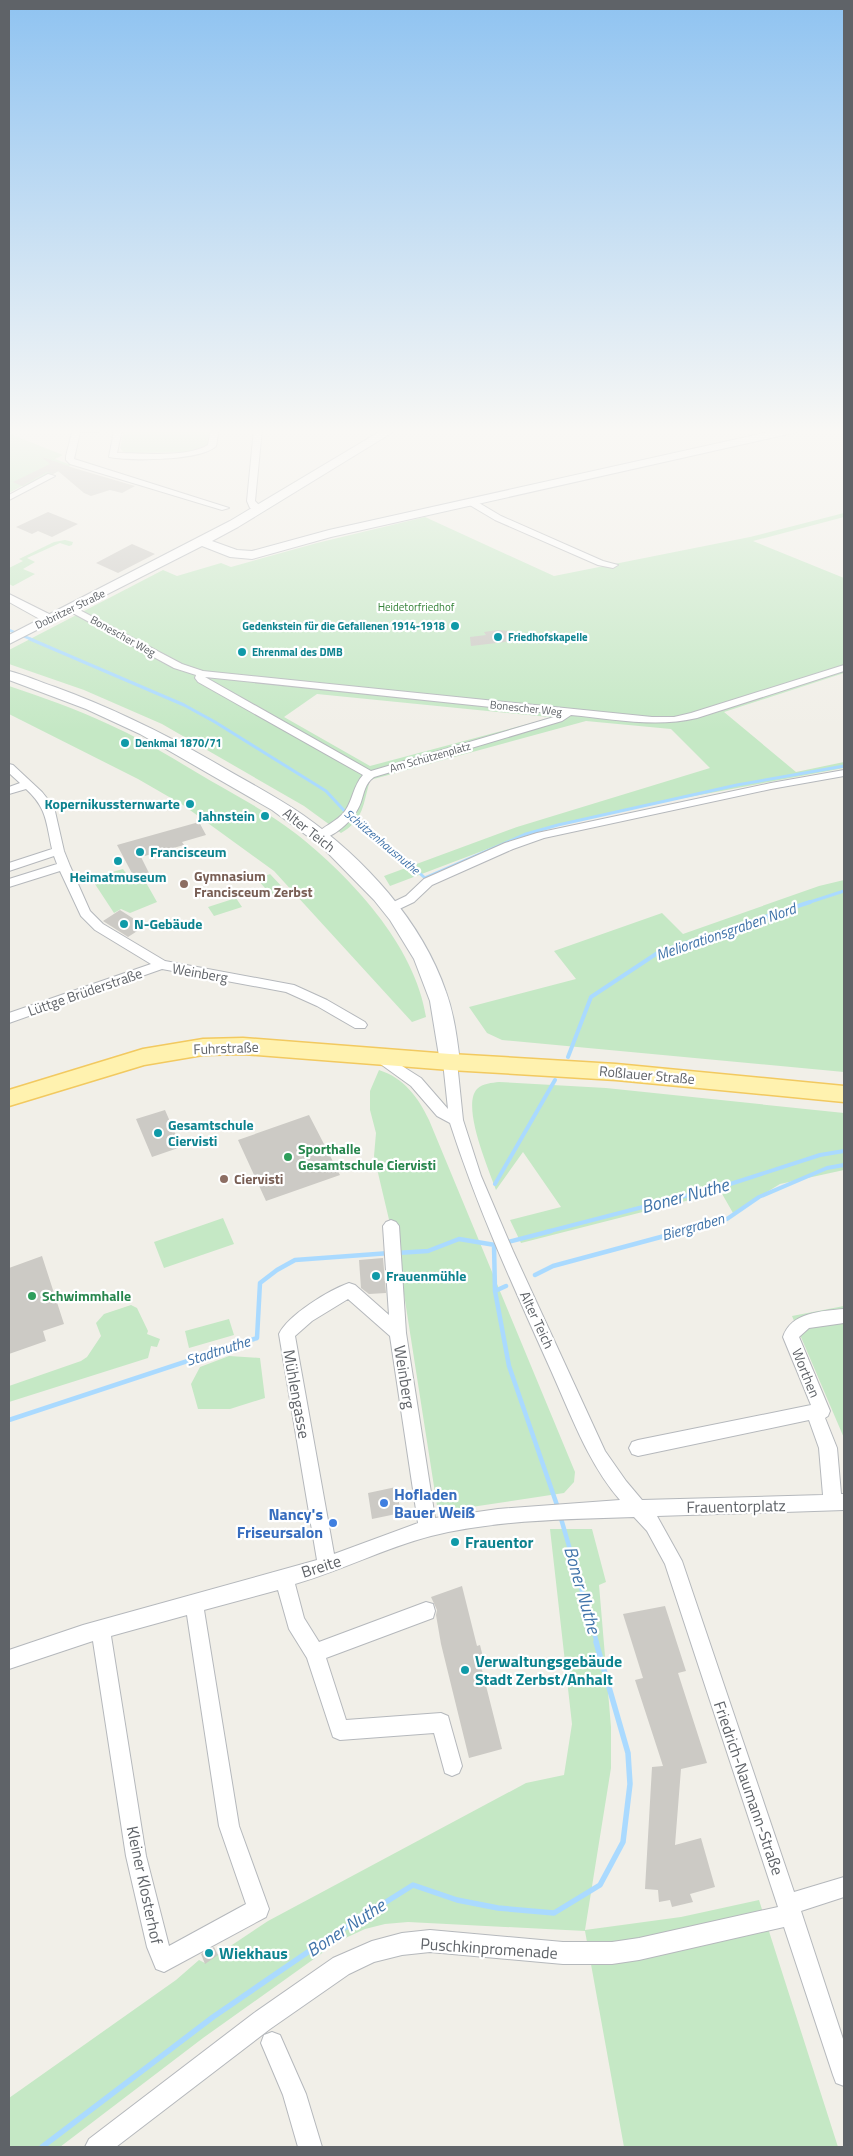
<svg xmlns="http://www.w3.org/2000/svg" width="853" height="2156" font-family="'Titillium Web',sans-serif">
  <rect width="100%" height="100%" fill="#f1efe8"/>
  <path fill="#c5e8c5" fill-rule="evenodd" d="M 9,429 L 11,429 L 10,434 L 63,455 L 55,459 L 71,465 L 27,487 L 22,486 L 9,493 Z
    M 124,429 L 211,429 L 208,446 L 190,452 L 129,453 L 123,452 L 120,448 Z
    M 844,513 L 844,517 L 753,541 L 844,578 L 844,673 L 724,712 L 796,772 L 844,762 L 844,768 L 630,808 L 543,828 L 390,886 L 384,876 L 517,827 L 710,768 L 671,729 L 586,721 L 370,780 C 363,804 364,820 341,833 L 304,806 L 162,724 L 84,690 L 9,664 L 9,650 L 163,570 L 177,576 L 221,563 L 231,567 L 317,543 L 425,517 L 554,576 L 750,537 ZM 317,694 L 549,717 L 550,718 L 370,766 L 284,717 Z
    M 65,540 L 73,542 L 72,545 L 69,546 L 60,543 L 27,558 L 35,562 L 23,569 L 35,574 L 13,586 L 9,584 L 9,568 L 23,561 L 19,559 L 54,542 Z
    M 9,686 C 42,697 76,709 108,724 C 144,740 177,761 211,781 C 239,797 269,813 295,833 C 350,876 415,945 426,1017 L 412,1022 L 274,871 L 183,805 L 138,779 L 9,714 Z
    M 123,869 L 132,882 L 144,879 L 157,902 L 130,913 L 121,909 L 114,913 L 91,878 Z
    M 270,874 L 286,891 L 273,897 L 257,879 Z
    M 844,880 L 844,1072 L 502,1040 L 487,1033 L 469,1007 L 576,979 L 554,951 L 662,913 L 683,934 L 819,886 Z
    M 236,898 L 242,907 L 214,916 L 208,907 Z
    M 379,1070 C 404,1078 418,1097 429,1120 L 575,1472 L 574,1482 L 564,1493 L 438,1512 L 399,1262 L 374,1156 L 376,1133 L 370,1110 L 370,1091 Z
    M 499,1082 L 606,1088 L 844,1113 L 844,1170 L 780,1184 L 733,1213 L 721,1192 L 521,1243 L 510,1220 L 561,1207 L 523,1152 L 496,1190 C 489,1170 461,1106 477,1089 C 483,1083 492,1083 499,1082 Z
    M 223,1218 L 234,1244 L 164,1268 L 154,1242 Z
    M 131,1305 L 137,1308 L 148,1331 L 147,1334 L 160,1339 L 157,1347 L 151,1346 L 148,1358 L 9,1402 L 9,1386 L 81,1361 L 87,1357 L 101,1336 L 96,1323 L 104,1314 Z
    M 844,1306 L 844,1438 L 792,1316 Z
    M 229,1319 L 234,1335 L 189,1348 L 185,1331 Z
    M 229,1356 L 260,1358 L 265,1398 L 230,1409 L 198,1409 L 191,1384 L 200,1367 Z
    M 550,1529 L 592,1529 L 606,1582 L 599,1585 L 611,1727 L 611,1768 L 585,1930 L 681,1917 L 759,1900 L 838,2147 L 624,2147 L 585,1931 L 408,1922 L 385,1924 L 365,1929 L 339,1941 L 203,2038 L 60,2147 L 9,2147 L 9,2098 L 176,1980 L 199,1960 L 205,1963 L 268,1921 L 526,1783 L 564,1775 L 572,1724 Z"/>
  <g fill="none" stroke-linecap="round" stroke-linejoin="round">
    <path stroke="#aadaff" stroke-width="2.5" d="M 9,630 L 33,640"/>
    <path stroke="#aadaff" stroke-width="3" d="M 30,639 L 184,705 L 215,722 L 326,791 L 351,818 L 380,838 L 425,878 L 526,834 L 558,825 L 737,785 L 844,766
      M 807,903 L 844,891"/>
    <path stroke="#aadaff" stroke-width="4" d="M 568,1057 L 591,997 L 659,952 L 810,902
      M 495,1184 L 555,1080
      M 546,1232 L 724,1186 L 820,1155 L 844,1151
      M 678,1232 L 727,1219 L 759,1197 L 827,1168 L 844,1165"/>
    <path stroke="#aadaff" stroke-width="4.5" d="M 504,1243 L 551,1231
      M 494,1245 L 495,1291 L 509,1366 L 558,1508
      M 397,1253 L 428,1251 L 459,1239 L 495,1245
      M 535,1275 L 553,1266 L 683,1231
      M 495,1291 L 506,1286
      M 9,1420 L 257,1338 L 260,1283 L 277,1270 L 295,1260 L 390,1253
      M 560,1515 L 597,1643"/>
    <path stroke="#aadaff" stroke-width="5.5" d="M 42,2147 L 213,2017 L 324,1941 L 413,1885 L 457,1900 L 498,1908 L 554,1913 L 600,1885 L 623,1842 L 630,1784 L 628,1753 L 596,1642"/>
  </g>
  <path fill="#cccac5" d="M 42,457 L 77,469 L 135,486 L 122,493 L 110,490 L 91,496 L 84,493 L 58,471 L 53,474 L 47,472 L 22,486 L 13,482 L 50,464 Z
    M 48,512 L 78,524 L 52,537 L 38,531 L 32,534 L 16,527 Z
    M 132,544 L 155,554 L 118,573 L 96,563 Z
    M 498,630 L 511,631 L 518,637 L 505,642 L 471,646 L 470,637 L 486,635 L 484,632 Z
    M 199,822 L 206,835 L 182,842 L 184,845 L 141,857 L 150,875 L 135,879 L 117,845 Z
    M 120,910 L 145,926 L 128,937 L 103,921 Z
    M 165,1110 L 181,1147 L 152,1157 L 136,1119 Z
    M 309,1115 L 340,1175 L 266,1201 L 238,1140 Z
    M 42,1256 L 64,1324 L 43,1331 L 46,1341 L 9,1354 L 9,1268 Z
    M 383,1258 L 386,1293 L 369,1294 L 361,1288 L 359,1260 Z
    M 396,1487 L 401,1513 L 372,1519 L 368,1493 Z
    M 462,1586 L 477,1646 L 480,1645 L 484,1661 L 480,1662 L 502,1749 L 469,1758 L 441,1644 L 436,1615 L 437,1610 L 431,1597 Z
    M 665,1606 L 686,1671 L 678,1673 L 707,1763 L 681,1769 L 675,1845 L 701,1838 L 715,1887 L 690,1894 L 693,1902 L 672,1907 L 670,1900 L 659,1902 L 658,1890 L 645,1889 L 652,1767 L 663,1766 L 635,1680 L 643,1678 L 623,1614 Z
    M 214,1947 L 218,1955 L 205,1964 L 201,1954 Z"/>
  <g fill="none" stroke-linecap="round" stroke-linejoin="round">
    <defs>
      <path id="minor" d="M 73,429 L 122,429 L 117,453 C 143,453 186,458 208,445 L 211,429 L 219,429 L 216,446 C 201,461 130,461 109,457 L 114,431 L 80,432 L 74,459 L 229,508 L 222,510 L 70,464 L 66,460 L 66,456 Z
        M 254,429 L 262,429 L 255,501 L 263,509 L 259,512 L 250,508 L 247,501 Z
        M 48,474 L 55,476 L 9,500 L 9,495 Z
        M 468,500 L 474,500 L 501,516 L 603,561 L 618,565 L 613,568 L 598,565 L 495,520 L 468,504 Z
        M 72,606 L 182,664 L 203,671 L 652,717 L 674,717 L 691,713 L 844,665 L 844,671 L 697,718 C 656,728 612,719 571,715 L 562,721 L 374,777 C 365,783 364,793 361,802 C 355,819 337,835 320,840 L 314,836 C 323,826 337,822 345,811 C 353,800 353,786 363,775 L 198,682 L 195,678 L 196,675 L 174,668 L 69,611 L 69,607 ZM 205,677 L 559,714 L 554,717 L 371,771 Z
        M 9,764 L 13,765 L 42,792 L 54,807 L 64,851 L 70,866 L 90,911 L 103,924 L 165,961 L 294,985 L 327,1000 L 365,1022 L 367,1025 L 365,1028 L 355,1028 L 317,1006 L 286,992 L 162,969 L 9,1023 L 9,1013 L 151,964 L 95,930 L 81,916 L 60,871 L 9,887 L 9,879 L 57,864 L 54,856 L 9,871 L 9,863 L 52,849 C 46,822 47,808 26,789 L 9,794 L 9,787 L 20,783 L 9,773 Z
        M 844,770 L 844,776 L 771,789 L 544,838 L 513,849 L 432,885 L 414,902 L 393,912 L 385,912 L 383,909 L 385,906 L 406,896 L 424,879 L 505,843 L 537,833 L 771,783 Z
        M 380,1052 L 421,1078 L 448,1109 L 443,1062 L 445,1059 L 455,1059 L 457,1062 L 463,1120 L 481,1176 L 513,1251 L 605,1451 L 626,1481 L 642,1500 L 823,1495 L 819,1448 L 809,1420 L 638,1456 L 632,1454 L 629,1448 L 632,1442 L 638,1440 L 811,1405 L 783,1337 C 791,1312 822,1311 844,1309 L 844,1323 L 809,1328 L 799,1337 L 830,1411 L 828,1416 L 825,1418 L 837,1448 L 841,1494 L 844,1494 L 844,1510 L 657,1516 L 682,1561 L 794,1892 L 844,1877 L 844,1897 L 801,1911 L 844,2042 L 844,2086 L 836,2083 L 833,2075 L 784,1927 L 639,1960 L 612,1964 L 563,1964 L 430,1952 L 402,1955 L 374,1962 L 349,1974 L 270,2029 L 116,2147 L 85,2147 L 89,2139 L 254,2013 L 333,1958 L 372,1941 L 402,1933 L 430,1930 L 563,1942 L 612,1942 L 639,1938 L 778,1907 L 665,1564 L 647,1531 L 634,1517 C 567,1519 496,1520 431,1536 C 384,1548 341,1571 295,1584 L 304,1618 L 319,1642 L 426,1602 L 433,1604 L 435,1611 L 433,1618 L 326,1658 L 346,1720 L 441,1713 L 448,1716 L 462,1766 L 459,1773 L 452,1776 L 445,1773 L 434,1733 L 340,1740 L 333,1737 L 307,1658 L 289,1629 L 278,1590 L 204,1610 L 239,1826 L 269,1909 L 266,1917 L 164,1972 L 156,1969 L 147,1947 L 126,1856 L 93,1641 L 9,1669 L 9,1650 L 83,1625 L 317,1560 L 279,1334 C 288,1315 329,1290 349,1283 L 355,1285 L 389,1315 L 383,1226 L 386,1222 L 391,1220 L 396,1222 L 399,1226 L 406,1333 L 435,1518 L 498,1509 L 620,1500 C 587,1462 570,1412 549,1366 C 513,1286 477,1207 450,1123 L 437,1116 L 411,1086 L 375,1060 L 373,1057 L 375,1054 ZM 348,1299 L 390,1336 L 418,1523 L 334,1554 L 295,1336 L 312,1321 ZM 187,1615 L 219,1826 L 246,1904 L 169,1946 L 146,1856 L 111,1636 Z
        M 272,2032 L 280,2035 L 306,2094 L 322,2147 L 298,2147 L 283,2095 L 261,2043 L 264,2035 Z"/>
      <path id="tertiary" d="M 9,594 L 53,616 L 55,619 L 53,622 L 45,622 L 9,602 Z"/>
      <path id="secondary" d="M 384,429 L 398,429 L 238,527 L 212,541 L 237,550 L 252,551 L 329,530 L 782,429 L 803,429 L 797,432 L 331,537 L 252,559 L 230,557 L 202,546 L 9,644 L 9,635 L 230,521 Z
        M 9,671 C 25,675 40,682 55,687 C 110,707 161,732 212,761 C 242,779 274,795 303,815 C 364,858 422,921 446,992 C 454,1014 457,1038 460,1062 L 457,1067 L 450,1069 L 443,1067 L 440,1062 L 430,1001 L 414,959 L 390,920 L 374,900 L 321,846 L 272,810 L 140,734 L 86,709 L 9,680 Z"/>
      <path id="primary" d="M 243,1038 L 450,1054 L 616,1064 L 844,1086 L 844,1102 L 616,1080 L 450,1070 L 243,1054 L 203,1055 L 144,1065 L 9,1106 L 9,1090 L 143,1049 L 203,1039 Z"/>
    </defs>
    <use href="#minor" stroke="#b5b8bc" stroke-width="2"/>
    <use href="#tertiary" stroke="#b5b8bc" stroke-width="2"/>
    <use href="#secondary" stroke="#b6babf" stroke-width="2"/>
    <use href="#primary" stroke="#f2c960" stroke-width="3"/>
    <use href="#minor" fill="#fff" fill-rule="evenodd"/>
    <use href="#tertiary" fill="#fff" fill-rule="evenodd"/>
    <use href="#secondary" fill="#fff" fill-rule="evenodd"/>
    <use href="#primary" fill="#fff2af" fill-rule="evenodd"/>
  </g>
  <linearGradient id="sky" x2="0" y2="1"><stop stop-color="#8fc3f1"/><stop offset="0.59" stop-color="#f9f8f5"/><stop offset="1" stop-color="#f9f8f5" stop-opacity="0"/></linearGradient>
  <rect width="853" height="731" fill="url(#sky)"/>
  <g fill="#0f9aa8" stroke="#fff" stroke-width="2">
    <circle cx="455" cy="626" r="5"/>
    <circle cx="498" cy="637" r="5"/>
    <circle cx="242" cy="652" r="5"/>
    <circle cx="125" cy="743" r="5"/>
    <circle cx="190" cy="804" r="5"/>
    <circle cx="265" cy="816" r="5"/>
    <circle cx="140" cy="852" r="5"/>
    <circle cx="118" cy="861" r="5"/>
    <circle cx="124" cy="924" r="5"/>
    <circle cx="158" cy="1133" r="5"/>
    <circle cx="376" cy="1276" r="5"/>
    <circle cx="455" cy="1542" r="5"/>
    <circle cx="465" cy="1670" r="5"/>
    <circle cx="209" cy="1953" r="5"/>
  </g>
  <g fill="#8d6e63" stroke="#fff" stroke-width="2">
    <circle cx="184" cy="884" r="5"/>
    <circle cx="224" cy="1179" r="5"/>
  </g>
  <g fill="#2e9e5b" stroke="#fff" stroke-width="2">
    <circle cx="288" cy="1157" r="5"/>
    <circle cx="32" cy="1296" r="5"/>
  </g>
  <g fill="#3f7fe0" stroke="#fff" stroke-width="2">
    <circle cx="384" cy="1503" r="5"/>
    <circle cx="333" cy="1523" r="5"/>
  </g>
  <g text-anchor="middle" stroke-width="4.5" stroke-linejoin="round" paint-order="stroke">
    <g font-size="11" fill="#348238" stroke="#fff">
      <text x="416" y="611">Heidetorfriedhof</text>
    </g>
    <g font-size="11" fill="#5f6368" stroke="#fff">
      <text transform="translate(70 609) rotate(-26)" y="4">Dobritzer Straße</text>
      <text transform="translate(123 636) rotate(29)" y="4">Bonescher Weg</text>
      <text transform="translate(526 708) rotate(6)" y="4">Bonescher Weg</text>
      <text transform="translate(430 757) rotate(-16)" y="4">Am Schützenplatz</text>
    </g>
    <g font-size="11" font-weight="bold" fill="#0d838f" stroke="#fff" text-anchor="start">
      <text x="445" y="630" text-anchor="end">Gedenkstein für die Gefallenen 1914-1918</text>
      <text x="508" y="641">Friedhofskapelle</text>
      <text x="252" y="656">Ehrenmal des DMB</text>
      <text x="135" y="747">Denkmal 1870/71</text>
    </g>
    <g font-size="12" font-style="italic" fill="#4174aa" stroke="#fff">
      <text transform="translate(382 842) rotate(40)" y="4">Schützenhausnuthe</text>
    </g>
    <g font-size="14" font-weight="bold" fill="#0d838f" stroke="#fff" text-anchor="start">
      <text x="180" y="809" text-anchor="end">Kopernikussternwarte</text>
      <text x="255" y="821" text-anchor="end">Jahnstein</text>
      <text x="150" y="857">Francisceum</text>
      <text x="118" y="882" text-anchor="middle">Heimatmuseum</text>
      <text x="134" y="929">N-Gebäude</text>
      <text x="168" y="1130">Gesamtschule<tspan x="168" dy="16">Ciervisti</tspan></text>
      <text x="386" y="1281">Frauenmühle</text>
    </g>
    <g font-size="14" fill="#5f6368" stroke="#fff">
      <text transform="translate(309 830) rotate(38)" y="5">Alter Teich</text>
      <text transform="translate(200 973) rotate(10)" y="5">Weinberg</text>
      <text transform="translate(85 992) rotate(-19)" y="5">Lüttge Brüderstraße</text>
      <text transform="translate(226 1048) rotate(-2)" y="5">Fuhrstraße</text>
      <text transform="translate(647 1075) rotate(5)" y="5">Roßlauer Straße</text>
      <text transform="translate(537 1320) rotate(65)" y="5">Alter Teich</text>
      <text transform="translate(806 1373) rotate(68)" y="5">Worthen</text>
    </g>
    <g font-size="14" font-weight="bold" fill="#785e54" stroke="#fff" text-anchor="start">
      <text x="194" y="881">Gymnasium<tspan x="194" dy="16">Francisceum Zerbst</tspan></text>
      <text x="234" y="1184">Ciervisti</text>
    </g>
    <g font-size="14" font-weight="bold" fill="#27864d" stroke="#fff" text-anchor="start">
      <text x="298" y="1154">Sporthalle<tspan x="298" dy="16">Gesamtschule Ciervisti</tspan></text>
      <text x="42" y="1301">Schwimmhalle</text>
    </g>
    <g font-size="15" font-style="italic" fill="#4174aa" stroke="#fff">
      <text transform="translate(726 932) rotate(-19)" y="5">Meliorationsgraben Nord</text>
      <text transform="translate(693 1227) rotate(-16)" y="5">Biergraben</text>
      <text transform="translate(218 1351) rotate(-18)" y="5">Stadtnuthe</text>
    </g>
    <g font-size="16" fill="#5f6368" stroke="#fff">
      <text transform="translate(405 1377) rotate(81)" y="6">Weinberg</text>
      <text transform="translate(297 1394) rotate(80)" y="6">Mühlengasse</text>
      <text transform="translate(736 1506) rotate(-1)" y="6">Frauentorplatz</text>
      <text transform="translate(321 1566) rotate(-18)" y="6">Breite</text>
      <text transform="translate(749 1788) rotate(71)" y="6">Friedrich-Naumann-Straße</text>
      <text transform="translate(145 1885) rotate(78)" y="6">Kleiner Klosterhof</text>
      <text transform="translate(489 1948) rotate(4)" y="6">Puschkinpromenade</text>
    </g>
    <g font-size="16" font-weight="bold" fill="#366cbe" stroke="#fff" text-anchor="start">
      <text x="394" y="1500">Hofladen<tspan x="394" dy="18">Bauer Weiß</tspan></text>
      <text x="323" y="1520" text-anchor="end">Nancy's<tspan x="323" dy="18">Friseursalon</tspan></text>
    </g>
    <g font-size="16" font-weight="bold" fill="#0d838f" stroke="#fff" text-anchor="start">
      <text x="465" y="1548">Frauentor</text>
      <text x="475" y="1667">Verwaltungsgebäude<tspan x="475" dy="18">Stadt Zerbst/Anhalt</tspan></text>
      <text x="219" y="1959">Wiekhaus</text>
    </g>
    <g font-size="18" font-style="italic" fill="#4174aa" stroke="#fff">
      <text transform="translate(685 1196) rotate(-15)" y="6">Boner Nuthe</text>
      <text transform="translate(582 1590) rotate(74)" y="6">Boner Nuthe</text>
      <text transform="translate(346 1928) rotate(-33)" y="6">Boner Nuthe</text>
    </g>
  </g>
  <rect width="853" height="2156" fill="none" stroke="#5f6368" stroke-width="20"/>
</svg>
